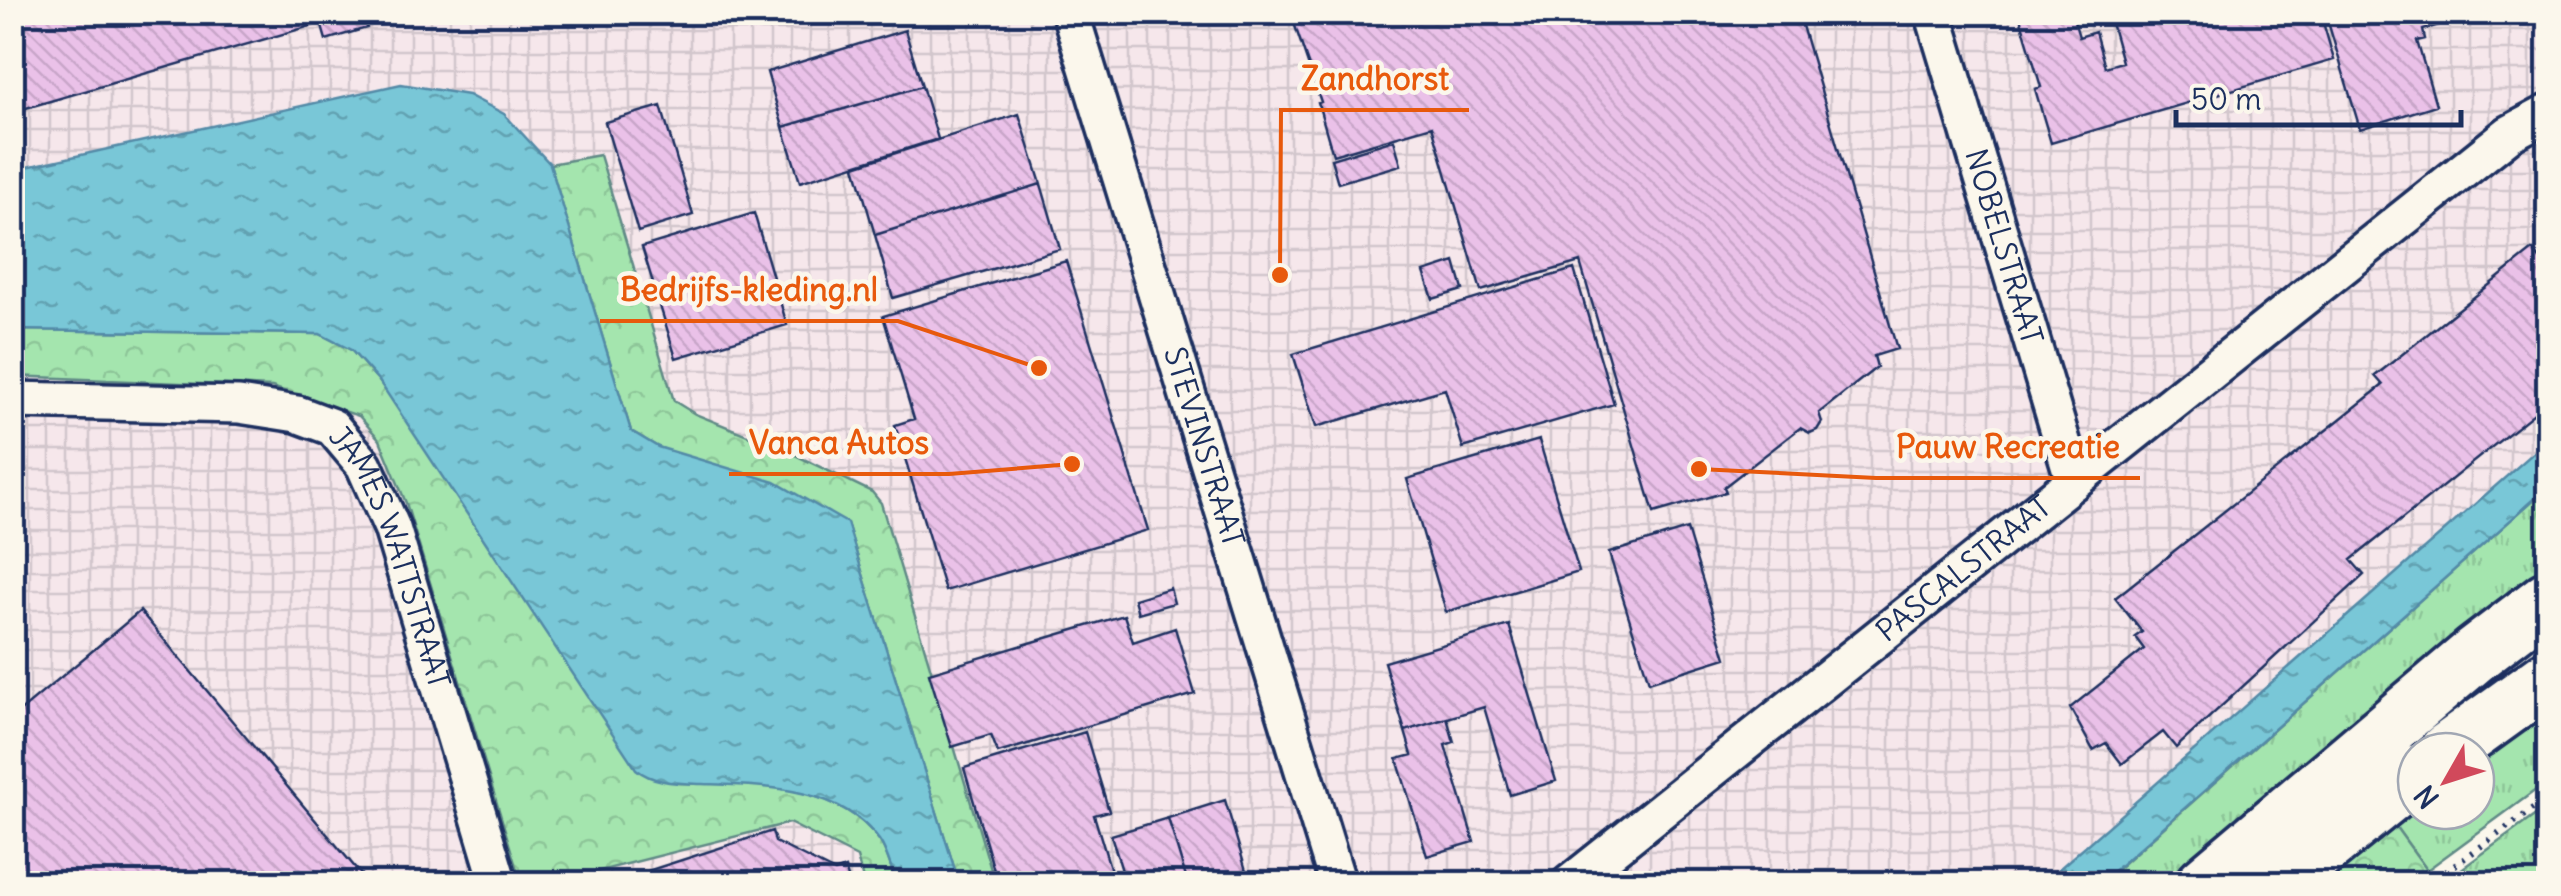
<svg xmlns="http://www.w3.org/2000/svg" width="2561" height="896" font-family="Delius,sans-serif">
  <defs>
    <pattern id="industrial-grid" width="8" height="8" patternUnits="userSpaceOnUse" patternTransform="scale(2.5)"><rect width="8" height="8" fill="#f6e7eb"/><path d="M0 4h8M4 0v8" fill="none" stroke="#d2c6cc"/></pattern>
    <pattern id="grass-tufts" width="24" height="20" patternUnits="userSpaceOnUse" patternTransform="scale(2.5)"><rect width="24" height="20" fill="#a4e5ae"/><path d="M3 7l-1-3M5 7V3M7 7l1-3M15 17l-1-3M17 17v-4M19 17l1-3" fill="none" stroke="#8dc598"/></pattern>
    <pattern id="forest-crowns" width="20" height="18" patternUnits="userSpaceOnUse" patternTransform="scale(2.5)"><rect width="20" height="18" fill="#a4e5ae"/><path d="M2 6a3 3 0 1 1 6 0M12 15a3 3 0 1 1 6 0" fill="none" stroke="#8dc598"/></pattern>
    <pattern id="water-ripples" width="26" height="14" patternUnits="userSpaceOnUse" patternTransform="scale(2.5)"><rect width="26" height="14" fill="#79c7d7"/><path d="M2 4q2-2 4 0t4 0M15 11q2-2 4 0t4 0" fill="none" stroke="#62a2b2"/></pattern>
    <pattern id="building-back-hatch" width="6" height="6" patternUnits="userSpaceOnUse" patternTransform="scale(2.5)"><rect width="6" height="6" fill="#eac1e8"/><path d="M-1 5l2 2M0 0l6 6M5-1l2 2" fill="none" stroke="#c8a6c9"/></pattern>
  </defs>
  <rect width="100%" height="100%" fill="#fbf7ec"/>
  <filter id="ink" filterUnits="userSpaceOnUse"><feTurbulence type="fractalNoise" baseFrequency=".01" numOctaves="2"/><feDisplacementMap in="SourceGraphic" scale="20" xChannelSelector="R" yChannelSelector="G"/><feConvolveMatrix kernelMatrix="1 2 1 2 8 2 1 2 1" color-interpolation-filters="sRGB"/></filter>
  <g filter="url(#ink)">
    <path fill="url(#industrial-grid)" d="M 12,13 L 2548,13 L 2548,538 L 2135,883 L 13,883 Z"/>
    <path fill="url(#grass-tufts)" stroke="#608a86" stroke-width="2.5" d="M 2548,487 L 2548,565 L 2398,684 L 2161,883 L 2100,884 Z
      M 2548,709 L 2548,781 L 2427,870 L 2390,819 L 2416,801 L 2416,811 L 2476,811 L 2476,759 Z
      M 2548,806 L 2548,878 L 2541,883 L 2441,884 Z"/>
    <path fill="url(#forest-crowns)" stroke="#608a86" stroke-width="2.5" d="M 600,155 L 674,401 L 695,414 L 787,451 L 872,492 L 881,503 L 995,883 L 959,883 L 847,523 L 658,447 L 631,431 L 550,164 Z
      M 13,330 L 320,334 L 351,350 L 379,381 L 677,783 C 743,785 835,779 879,840 C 887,851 892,870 896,883 L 864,883 L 857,857 L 789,823 L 552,883 L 521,883 L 406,503 L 380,440 L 359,416 L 272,387 L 13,376 Z
      M 2390,819 L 2427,870 L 2409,883 L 2304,884 Z"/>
    <path fill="url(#water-ripples)" stroke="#538aa7" stroke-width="2.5" d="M 401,84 L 468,95 L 504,114 L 550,164 L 631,431 L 658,447 L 775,482 L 847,523 L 959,883 L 896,883 C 892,870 887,851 879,840 C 840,785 761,786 702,784 C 679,783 654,784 636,769 L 379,381 L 351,350 L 320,334 L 13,330 L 13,170 Z
      M 2548,440 L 2548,487 L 2100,883 L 2043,883 Z"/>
    <path fill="url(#building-back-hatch)" stroke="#1b2f5e" stroke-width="2.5" d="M 12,12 L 363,12 L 367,28 L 326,40 L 321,23 L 12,112 Z
      M 1309,12 L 1798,12 L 1897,349 L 1874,356 L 1877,367 L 1819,413 L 1822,422 L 1817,430 L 1810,433 L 1800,428 L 1724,487 L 1726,492 L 1654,513 L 1580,262 L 1481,291 L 1432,126 L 1333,155 L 1318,103 L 1321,102 L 1292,17 Z
      M 2024,12 L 2088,12 L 2073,17 L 2079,37 L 2095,32 L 2105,67 L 2122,62 L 2108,12 L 2320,12 L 2334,60 L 2051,143 L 2035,89 L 2041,87 L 2019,14 Z
      M 2325,12 L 2480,12 L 2423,30 L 2425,39 L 2417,41 L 2436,105 L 2360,129 Z
      M 905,30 L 922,86 L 783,127 L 767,72 Z
      M 922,86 L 938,139 L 800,182 L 783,127 Z
      M 661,106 L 693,215 L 638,232 L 605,122 Z
      M 1019,114 L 1041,184 L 875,235 L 855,166 Z
      M 1394,140 L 1401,165 L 1338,183 L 1331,159 Z
      M 1041,184 L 1060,249 L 893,298 L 875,235 Z
      M 754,213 L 787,325 L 676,358 L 642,247 Z
      M 2533,250 L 2548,270 L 2548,402 L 2351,560 L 2364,575 L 2176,748 L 2163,732 L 2122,764 L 2106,743 L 2093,750 L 2070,708 L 2144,649 L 2135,637 L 2142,632 L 2115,598 L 2383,385 L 2375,376 Z
      M 1066,261 L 1148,530 L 945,591 L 895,425 L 914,419 L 883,316 Z
      M 1455,262 L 1463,290 L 1433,299 L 1424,272 Z
      M 1574,269 L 1614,404 L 1463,448 L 1445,389 L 1316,427 L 1293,354 Z
      M 1539,440 L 1579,572 L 1446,612 L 1407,479 Z
      M 1687,529 L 1726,658 L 1649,682 L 1609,553 Z
      M 1170,588 L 1174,603 L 1138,613 L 1134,599 Z
      M 140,611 L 369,884 L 12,884 L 12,718 Z
      M 1124,615 L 1133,642 L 1175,628 L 1195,694 L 998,753 L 991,735 L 952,747 L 929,673 Z
      M 1509,625 L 1556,781 L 1510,795 L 1484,707 L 1405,731 L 1384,662 Z
      M 1447,718 L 1454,742 L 1445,745 L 1474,842 L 1427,856 L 1397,759 L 1412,755 L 1405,731 Z
      M 1085,732 L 1109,811 L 1094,815 L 1115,884 L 998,884 L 964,768 Z
      M 1225,800 L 1250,884 L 1188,884 L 1168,818 Z
      M 1168,818 L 1188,884 L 1126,884 L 1111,835 Z
      M 772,831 L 775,842 L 835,872 L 845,868 L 850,884 L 607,884 Z"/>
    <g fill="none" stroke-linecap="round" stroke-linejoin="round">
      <defs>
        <g id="street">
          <path id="s1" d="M 1070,12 L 1338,884"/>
          <path id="s2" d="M 1933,12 L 2074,481"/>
          <path id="s3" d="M 12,400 L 239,405 L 297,414 L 332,427 L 364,465 L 392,528 L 499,884"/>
          <path id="s4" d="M 1569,884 L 2509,134 L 2548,113"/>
        </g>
        <path id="primary" d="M 2447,751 L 2548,678
          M 2204,884 L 2476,654 L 2548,599
          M 2279,884 L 2416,773"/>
      </defs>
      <use href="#street" stroke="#1b2f5e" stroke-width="42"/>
      <use href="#primary" stroke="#1b2f5e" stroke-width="62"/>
      <path stroke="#1b2f5e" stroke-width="6" stroke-dasharray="2.5 8" stroke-linecap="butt" d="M 2429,884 L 2548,798"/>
      <use href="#street" stroke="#fbf7ec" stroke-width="35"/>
      <use href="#primary" stroke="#fbf7ec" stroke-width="55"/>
    </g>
  </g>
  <g text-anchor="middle" stroke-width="9" stroke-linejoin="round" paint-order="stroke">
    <g font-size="30" fill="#1b2f5e" stroke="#fbf7ec">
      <text dy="10" stroke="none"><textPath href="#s2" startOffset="245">NOBELSTRAAT</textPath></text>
      <text dy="10" stroke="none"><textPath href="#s1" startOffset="455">STEVINSTRAAT</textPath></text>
      <text dy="10" stroke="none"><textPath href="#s3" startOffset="468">JAMES WATTSTRAAT</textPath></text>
      <text dy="10" stroke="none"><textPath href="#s4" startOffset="505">PASCALSTRAAT</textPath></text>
    </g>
  </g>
  <path fill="none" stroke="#e8590c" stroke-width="4" d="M1280 275L1281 110H1469M1039 368L898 321H600M1072 464L949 474H729M1699 469L1876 478H2140"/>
  <g fill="#e8590c" stroke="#fbf7ec" stroke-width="4">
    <circle cx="1280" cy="275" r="10"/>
    <circle cx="1039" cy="368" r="10"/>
    <circle cx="1072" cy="464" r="10"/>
    <circle cx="1699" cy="469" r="10"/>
  </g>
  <g font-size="32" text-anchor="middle" font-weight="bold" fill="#e8590c" stroke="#fbf7ec" stroke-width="9" stroke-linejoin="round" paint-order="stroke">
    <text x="1375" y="90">Zandhorst</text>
    <text x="749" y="301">Bedrijfs-kleding.nl</text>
    <text x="839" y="454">Vanca Autos</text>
    <text x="2008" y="458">Pauw Recreatie</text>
  </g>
  <rect width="2561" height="896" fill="none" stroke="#fbf7ec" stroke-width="50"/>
  <rect x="25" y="25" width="2511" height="846" fill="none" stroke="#1b2f5e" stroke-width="4" filter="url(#ink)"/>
  <g transform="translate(2446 781) rotate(231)"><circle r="48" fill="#fbf7ec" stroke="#a1a7b3" stroke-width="2.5"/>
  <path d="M0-8L18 38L0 25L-18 38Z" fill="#d1495b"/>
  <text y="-15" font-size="28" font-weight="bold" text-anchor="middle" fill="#1b2f5e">N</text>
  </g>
  <path d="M2176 110v15h285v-15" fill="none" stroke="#1b2f5e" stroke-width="5"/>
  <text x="2191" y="110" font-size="30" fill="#1b2f5e" stroke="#fbf7ec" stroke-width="8" paint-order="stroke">50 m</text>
</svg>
